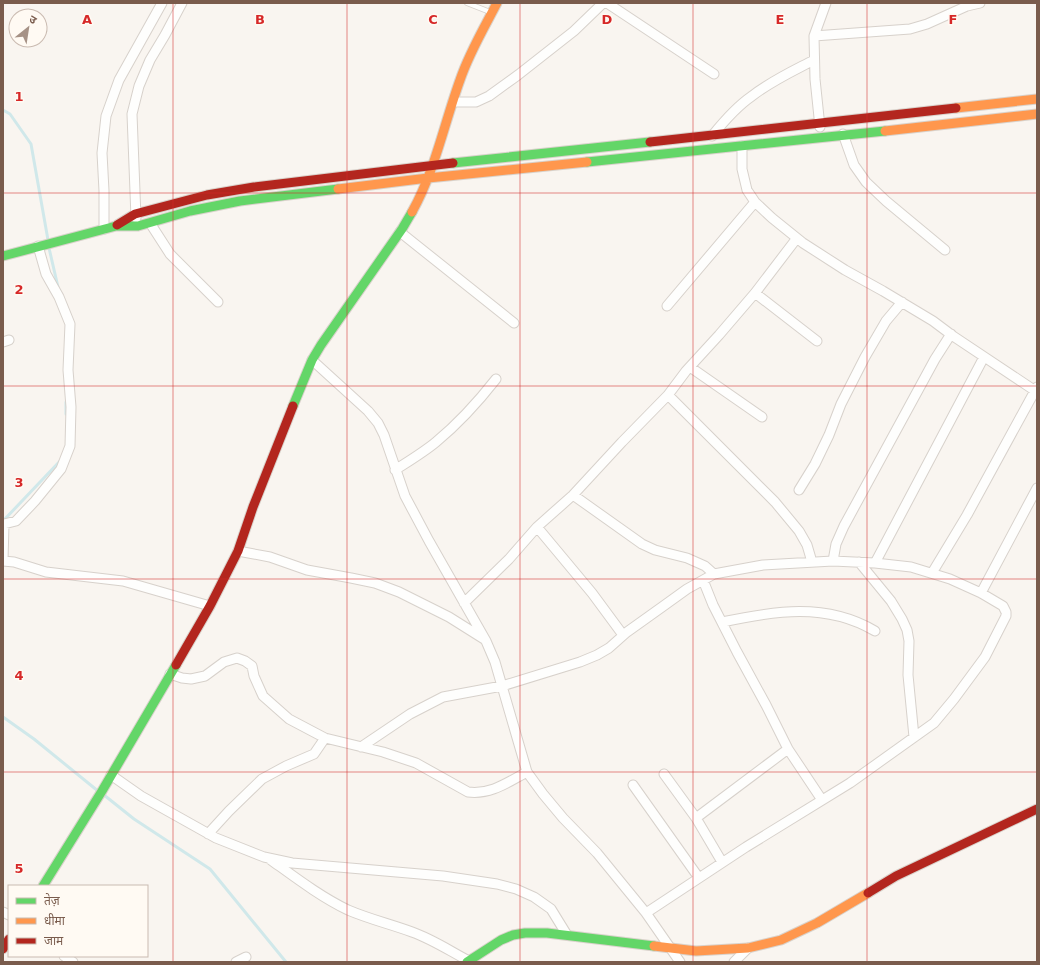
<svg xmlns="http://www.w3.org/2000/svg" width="1040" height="965" font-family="'DejaVu Sans','Noto Sans Devanagari',sans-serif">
  <rect width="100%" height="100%" fill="#f9f5f0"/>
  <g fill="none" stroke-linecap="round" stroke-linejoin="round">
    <path stroke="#d0e8ea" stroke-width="3" d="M 3,110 L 10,114 L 31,144 L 48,240
      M 49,248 L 58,287
      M 66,402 L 66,414
      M 3,521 L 61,460
      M 3,717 L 34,739 L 98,791
      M 104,795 L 134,819 L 210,869 L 286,962"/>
    <defs>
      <path id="lane" d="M 467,3 L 490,12"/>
      <path id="street" d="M 607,3 L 714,74
        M 814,36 L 910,29 L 927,24 L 967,6 L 980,3
        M 453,102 L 476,102 L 489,96 L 518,75 L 574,31 L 603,3
        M 820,127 L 815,79 L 814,36 L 826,3
        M 843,134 L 854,165 L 866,182 L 886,201 L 945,250
        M 712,136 C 724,121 736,107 752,96 C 771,81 793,71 814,60
        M 742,146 L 742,169 L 747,190 L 755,202 L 772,218 L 803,243 L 845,270 L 883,291 L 933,321 L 953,336 L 1037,392
        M 136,218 L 132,114 L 139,86 L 150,60 L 165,35 L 182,3
        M 150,223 L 170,254 L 218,302
        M 104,229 L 104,191 L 102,153 L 106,116 L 119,80 L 162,3
        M 400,232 L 514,323
        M 755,293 L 817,341
        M 667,306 L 755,202
        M 3,342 L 9,340
        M 312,360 L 368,411 L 378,423 L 384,435 L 405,496 L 429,541 L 486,641 L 495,662 L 527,772 L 543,794 L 563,818 L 597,853 L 646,913 L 680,962
        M 690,367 L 762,417
        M 668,395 L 775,502 L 799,531 L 807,545 L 812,562
        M 395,470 C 409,461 424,452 436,442 C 459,423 478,402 496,379
        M 799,490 L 815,464 L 829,435 L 841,404 L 865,357 L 886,321 L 902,302
        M 573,495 L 642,544 L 655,550 L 687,558 L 705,566 L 714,574
        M 537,527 L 592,593 L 623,635
        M 238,551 L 270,557 L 307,570 L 351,578 L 375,583 L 399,592 L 449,617 L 484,639
        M 3,561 L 4,524 L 16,521 L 35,501 L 61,469 L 70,446 L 71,407 L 68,370 L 70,324 L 59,297 L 46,274 L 38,246
        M 3,561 L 14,562 L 46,572 L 123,581 L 210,606
        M 833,561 L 836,544 L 844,526 L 935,359 L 951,334
        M 859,562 L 891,601 L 902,619 L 907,630 L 909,641 L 908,675 L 914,737
        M 875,563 L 984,357
        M 932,573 L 967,515 L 1037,387
        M 703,580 L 713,605 L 737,652 L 766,705 L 788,749 L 822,800
        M 981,593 L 1037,488
        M 464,603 L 509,559 L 537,527 L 573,495 L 622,442 L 668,395 L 686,371 L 719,335 L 755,293 L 797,238
        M 722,622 C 774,611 826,602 875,631
        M 170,674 L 182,678 L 191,679 L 205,676 L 224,662 L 237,658 L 245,661 L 252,666 L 254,676 L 263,696 L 289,719 L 325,738 L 383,752 L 416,763 L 468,792 C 491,795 508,782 527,772
        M 361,747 L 410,714 L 443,697 L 502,686 L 580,662 L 597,655 L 609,648 L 627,632 L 662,607 L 687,589 L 714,574 L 763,565 L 833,561 L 875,563 L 911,567 L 950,579 L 981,593 L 1003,606 L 1006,612 L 1006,616 L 985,657 L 954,699 L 934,723 L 850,783 L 746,847 L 646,913
        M 664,774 L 696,818 L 722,862
        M 111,775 L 141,796 L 216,838 L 264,857 L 292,863 L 443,876 L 497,884 L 516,889 L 534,897 L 551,909 L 567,935
        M 633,785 L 699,878
        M 696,818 L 788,749
        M 208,834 L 229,811 L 262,779 L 286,766 L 314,754 L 325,738
        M 271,860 C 296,878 321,897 348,910 C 369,919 390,924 412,932 C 432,939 450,951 469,961
        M 3,912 L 9,915
        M 64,956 L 73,962
        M 236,962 L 246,957
        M 734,962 L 748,948"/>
      <path id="fast" d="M 587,162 L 885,131
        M 453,163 L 650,142
        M 3,256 L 116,226 L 138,226 L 190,211 L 240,201 L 338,189
        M 293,406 L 312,360 L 321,345 L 402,229 L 412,212
        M 43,886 L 102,791 L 176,665
        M 467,962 L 501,940 L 513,935 L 525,933 L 547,933 L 654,946"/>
      <path id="slow" d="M 956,108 L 1037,99
        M 885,131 L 1037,114
        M 338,189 L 428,178 L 587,162
        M 412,212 C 435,171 444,124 460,80 C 469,53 484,28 497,3
        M 654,946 L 696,951 L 748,948 L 781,940 L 817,923 L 868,893"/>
      <path id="jam" d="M 650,142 L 956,108
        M 117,225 L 135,214 L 207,195 L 254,187 L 453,163
        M 176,665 L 210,606 L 238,551 L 253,507 L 293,406
        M 868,893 L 896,876 L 1037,809
        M 3,949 L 9,939"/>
    </defs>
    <use href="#lane" stroke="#d7d1cb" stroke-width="6"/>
    <use href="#street" stroke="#d7d1cb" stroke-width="11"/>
    <use href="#fast" stroke="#d9d2cb" stroke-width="11"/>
    <use href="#slow" stroke="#d9d2cb" stroke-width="11"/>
    <use href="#jam" stroke="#d9d2cb" stroke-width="11"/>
    <use href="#lane" stroke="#fefefd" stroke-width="4.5"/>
    <use href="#street" stroke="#fefefd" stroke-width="9"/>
    <use href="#fast" stroke="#63d668" stroke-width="9"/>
    <use href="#slow" stroke="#ff974d" stroke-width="9"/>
    <use href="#jam" stroke="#b3261e" stroke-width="9"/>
  </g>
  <path fill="none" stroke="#d62828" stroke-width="1" stroke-opacity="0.55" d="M 173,3 L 173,962M 347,3 L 347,962M 520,3 L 520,962M 693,3 L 693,962M 867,3 L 867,962M 3,193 L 1037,193M 3,386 L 1037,386M 3,579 L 1037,579M 3,772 L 1037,772"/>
  <g font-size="13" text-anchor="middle" font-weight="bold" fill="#d62828" stroke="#fffaf3" stroke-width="3" stroke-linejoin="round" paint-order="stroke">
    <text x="87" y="24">A</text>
    <text x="260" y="24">B</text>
    <text x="433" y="24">C</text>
    <text x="607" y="24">D</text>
    <text x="780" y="24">E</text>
    <text x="953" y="24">F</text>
    <text x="19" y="101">1</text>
    <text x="19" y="294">2</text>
    <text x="19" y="487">3</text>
    <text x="19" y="680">4</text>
    <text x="19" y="873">5</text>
  </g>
  <rect width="1040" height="965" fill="none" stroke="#7a5c4d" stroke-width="8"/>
  <rect x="8" y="885" width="140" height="72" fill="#fffaf3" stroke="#cabbb1"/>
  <rect x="16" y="898" width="20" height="6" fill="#63d668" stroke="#cabbb1"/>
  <text x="44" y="905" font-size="12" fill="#7a5c4d">तेज़</text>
  <rect x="16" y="918" width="20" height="6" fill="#ff974d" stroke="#cabbb1"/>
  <text x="44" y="925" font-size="12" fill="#7a5c4d">धीमा</text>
  <rect x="16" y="938" width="20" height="6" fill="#b3261e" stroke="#cabbb1"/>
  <text x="44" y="945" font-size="12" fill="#7a5c4d">जाम</text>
  <g transform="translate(28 28) rotate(30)"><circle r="19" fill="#fffaf3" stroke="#cabbb1"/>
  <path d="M0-3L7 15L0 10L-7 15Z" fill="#a69286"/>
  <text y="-6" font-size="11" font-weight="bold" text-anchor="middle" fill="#7a5c4d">उ</text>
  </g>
</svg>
